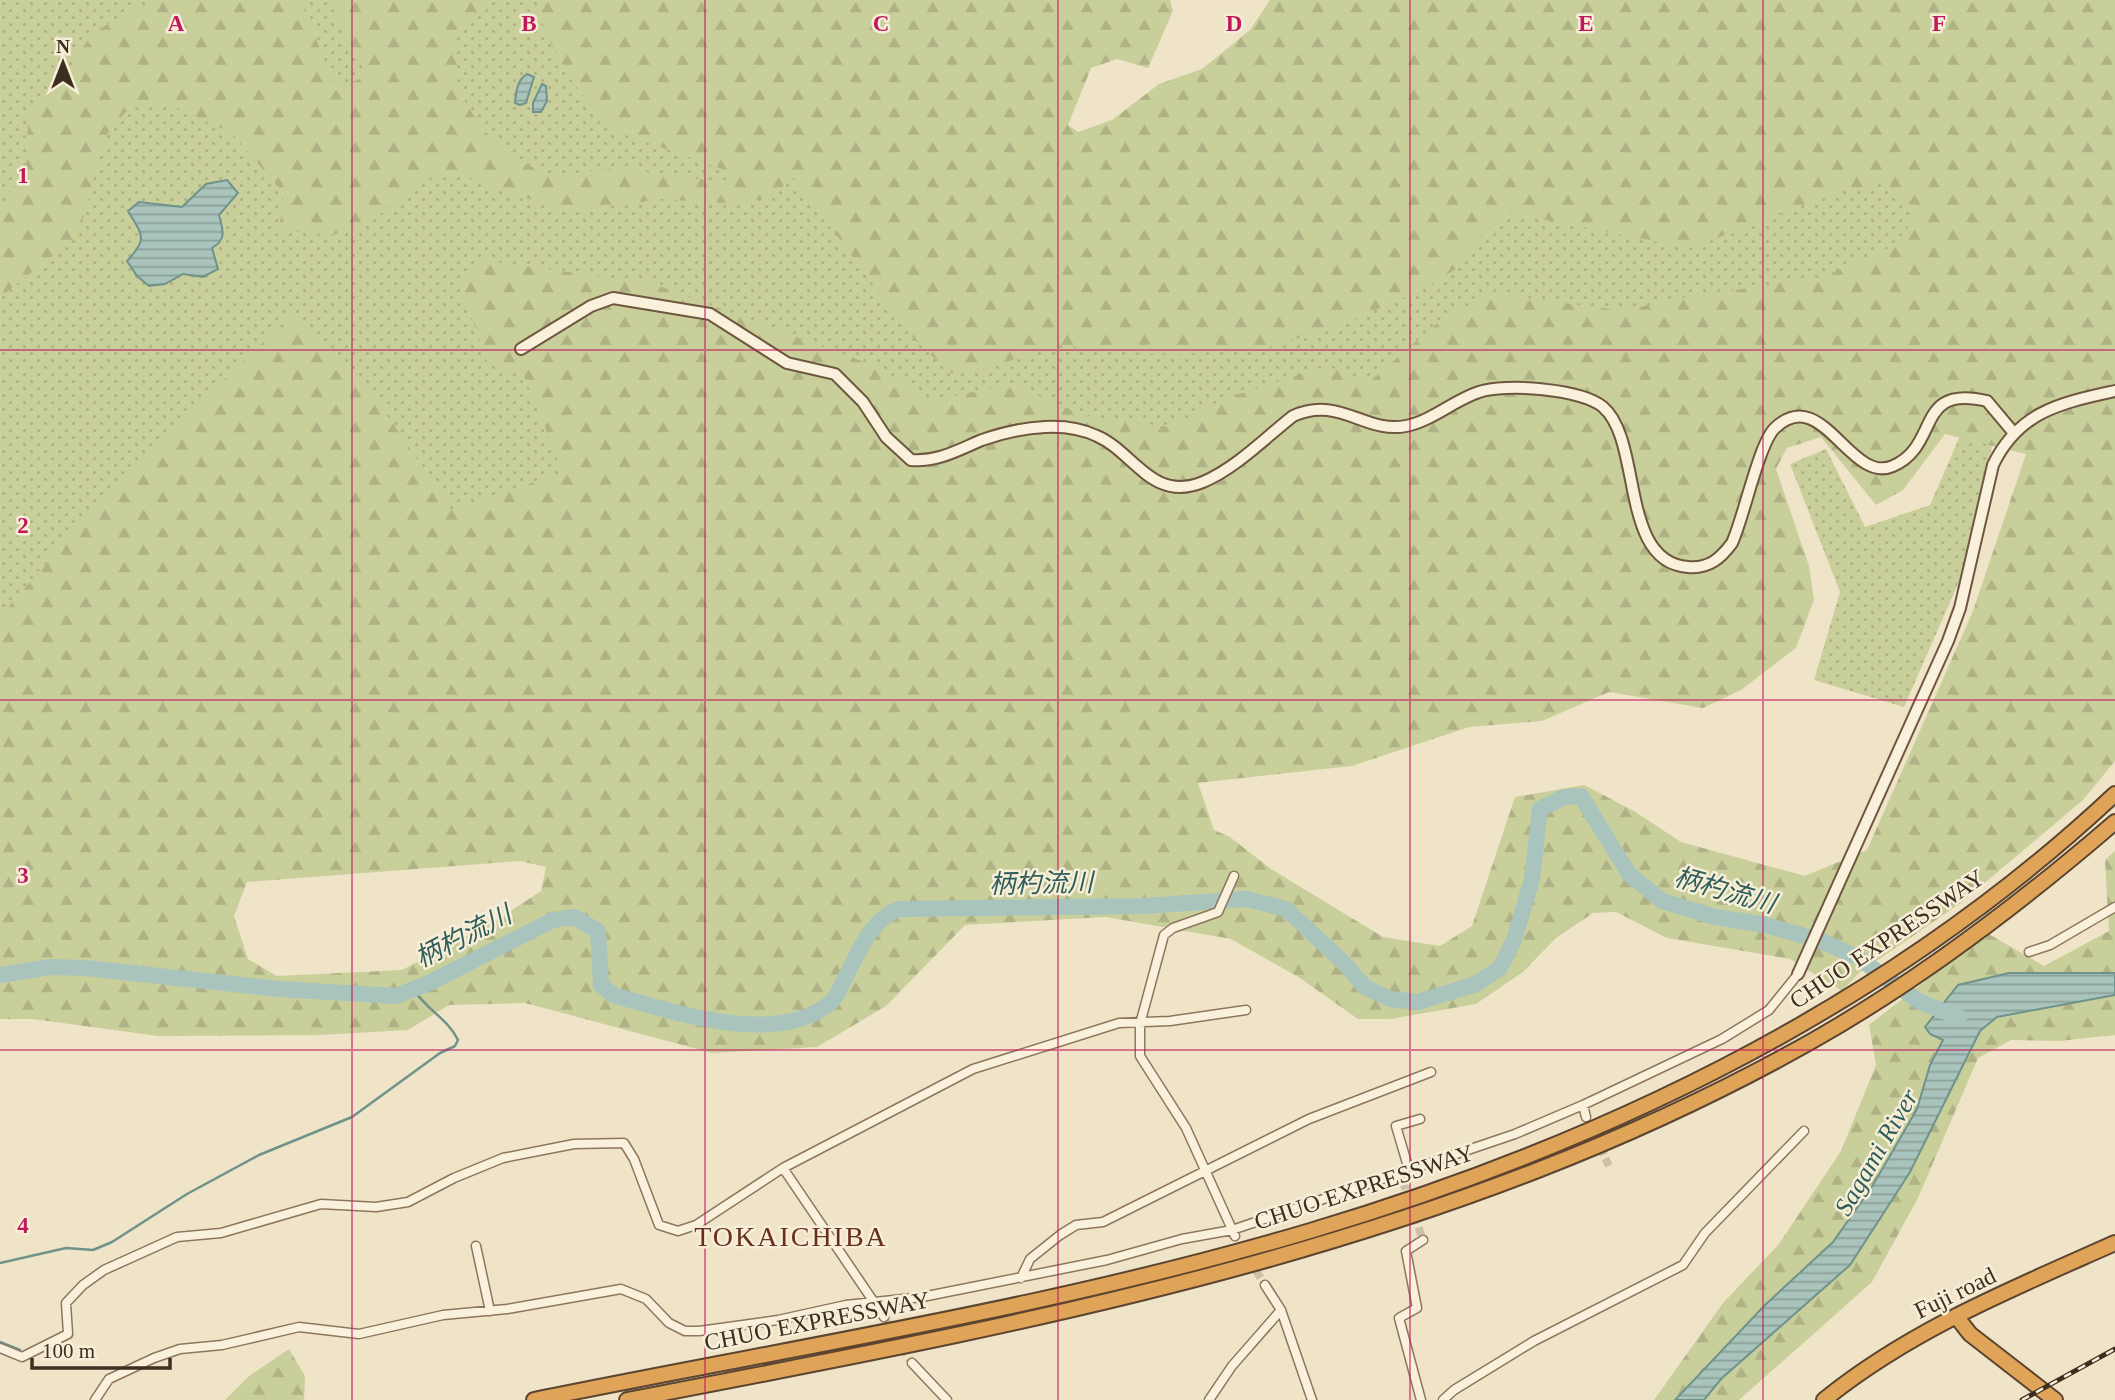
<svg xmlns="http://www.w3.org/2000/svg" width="2115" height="1400" font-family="'Times New Roman','Noto Sans JP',serif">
  <defs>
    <pattern id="grass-dots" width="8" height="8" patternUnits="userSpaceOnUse" patternTransform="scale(1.75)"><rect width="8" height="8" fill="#c9cf9b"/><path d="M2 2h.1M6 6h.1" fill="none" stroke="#aeb285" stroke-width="1.8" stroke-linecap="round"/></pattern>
    <pattern id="forest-firs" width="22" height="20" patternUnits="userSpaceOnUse" patternTransform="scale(1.75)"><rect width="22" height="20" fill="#c9cf9b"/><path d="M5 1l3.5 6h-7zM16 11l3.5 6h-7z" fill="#aeb285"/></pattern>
    <pattern id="water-rules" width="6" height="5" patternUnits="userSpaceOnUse" patternTransform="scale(1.75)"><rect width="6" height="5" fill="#a9c4bc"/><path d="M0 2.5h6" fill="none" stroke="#8ba098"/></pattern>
  </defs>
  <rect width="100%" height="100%" fill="#f0e4c8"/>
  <path fill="url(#grass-dots)" d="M 0,0 L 683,0 L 1020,188 L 1852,0 L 2082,330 L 658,614 L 0,720 Z
    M 1960,436 L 1994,438 L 1961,577 L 1904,707 L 1814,680 L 1840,592 L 1790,464 L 1826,449 L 1865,527 L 1930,505 Z"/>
  <path fill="url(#forest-firs)" fill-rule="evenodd" d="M 155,0 L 300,0 L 336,88 L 365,77 L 365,65 L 344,37 L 333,0 L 504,0 L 492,2 L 455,32 L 458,90 L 480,126 L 510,157 L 553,176 L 618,168 L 727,183 L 736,174 L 610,129 L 569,77 L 545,32 L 536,0 L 1170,0 L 1173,11 L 1148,68 L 1117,59 L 1091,68 L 1068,125 L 1078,132 L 1112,120 L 1159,84 L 1202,69 L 1250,30 L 1270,0 L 2115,0 L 2115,761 L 2083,800 L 1962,902 L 1859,973 L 1842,991 L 1790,959 L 1667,938 L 1616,912 L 1593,913 L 1556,938 L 1523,972 L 1476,1004 L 1390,1019 L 1358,1019 L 1300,978 L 1231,939 L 1106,917 L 965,925 L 886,1006 L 817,1047 L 712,1053 L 525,1003 L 449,1005 L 408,1030 L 321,1035 L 158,1036 L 33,1019 L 0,1019 L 0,617 L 104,494 L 294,313 L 360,376 L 453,511 L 563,472 L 524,376 L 488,364 L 459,282 L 486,261 L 651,283 L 875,366 L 933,400 L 1011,384 L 1083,415 L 1169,427 L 1226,398 L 1327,366 L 1369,382 L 1442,319 L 1492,293 L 1623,311 L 1675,299 L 1822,277 L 1906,241 L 1911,206 L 1886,183 L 1840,191 L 1691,248 L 1508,213 L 1484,231 L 1456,269 L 1427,287 L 1344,324 L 1266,348 L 1167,355 L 1058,345 L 989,368 L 950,373 L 914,339 L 791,174 L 775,198 L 722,203 L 661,199 L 568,212 L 458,175 L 424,179 L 368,224 L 332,235 L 279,230 L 284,194 L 232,133 L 165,102 L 128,109 L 104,138 L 79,235 L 0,297 L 0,207 L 26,169 L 28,117 L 37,101 L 97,30 ZM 1945,434 L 2026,454 L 1973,611 L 1867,850 L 1805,876 L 1681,842 L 1634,811 L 1584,785 L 1515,797 L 1472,926 L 1440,946 L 1383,937 L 1271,869 L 1230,837 L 1214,830 L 1198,783 L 1352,766 L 1469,727 L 1542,721 L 1609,692 L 1703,708 L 1741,690 L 1796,648 L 1814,600 L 1809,566 L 1776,469 L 1787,448 L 1821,437 L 1876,505 L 1903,490 ZM 520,861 L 546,867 L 541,891 L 494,922 L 402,970 L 277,976 L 248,959 L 234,916 L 247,882 Z
    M 2115,851 L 2115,1035 L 2059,1041 L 2011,1040 L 1978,1058 L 1918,1198 L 1872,1282 L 1739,1400 L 1654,1400 L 1723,1303 L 1779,1244 L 1841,1151 L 1876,1065 L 1869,1025 L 1987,933 L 2044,966 L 2109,931 L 2105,860 Z
    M 289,1349 L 305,1376 L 304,1400 L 225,1400 L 249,1376 Z"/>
  <path fill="url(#water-rules)" stroke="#6f938a" stroke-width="2" d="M 527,74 L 534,77 L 526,103 L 520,105 L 515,103 C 516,92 517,80 527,74 Z
    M 542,84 L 546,86 L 547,101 L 541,112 L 533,112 L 533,103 Z
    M 227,180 L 238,193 L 219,215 C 223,231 227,239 212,248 L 218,269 L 203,277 L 183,274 L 165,284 L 149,286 L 137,276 L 127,261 C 148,239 143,236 128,211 L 139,202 L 182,207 L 206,184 Z
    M 2009,973 L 2115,973 L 2115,995 L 1997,1017 L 1980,1031 L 1910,1172 L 1850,1265 L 1721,1379 L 1704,1400 L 1675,1400 L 1765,1305 L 1833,1242 L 1873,1185 L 1917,1109 L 1930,1065 L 1943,1040 L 1930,1034 L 1925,1027 L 1958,985 Z"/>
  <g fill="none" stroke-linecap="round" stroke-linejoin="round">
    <path stroke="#6f938a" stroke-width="2.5" d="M 0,1263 L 66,1248 L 93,1250 L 112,1242 L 187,1194 L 259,1155 L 352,1117 L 440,1053 L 455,1046 L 458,1040 C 448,1019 427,1010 414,990
      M 0,1342 L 20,1350"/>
    <path stroke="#a9c4bc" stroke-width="16" d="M 0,975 L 50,967 L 86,968 L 279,989 L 396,996 L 429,983 L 553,920 L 574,917 L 598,931 L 601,985 L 613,995 C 673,1012 779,1048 831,1002 C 838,996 842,983 847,974 C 861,948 870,921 899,909 L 1143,906 L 1247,899 L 1286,909 L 1344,963 L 1365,987 L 1390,999 L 1418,1002 L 1476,984 L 1500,968 L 1514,940 L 1532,879 L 1540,809 L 1564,797 L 1581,796 L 1629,874 L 1662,901 L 1715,917 L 1765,925 L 1819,940 L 1857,957 L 1920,1002 L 1959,1017"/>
    <path stroke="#ccc0a6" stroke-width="8" stroke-dasharray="8 4" stroke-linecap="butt" d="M 1590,1126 L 1609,1166
      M 1403,1182 L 1423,1240
      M 1250,1261 L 1265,1285
      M 884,1317 L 912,1363"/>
    <defs>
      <path id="street" d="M 1234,876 L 1218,912 L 1173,928 L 1164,935 L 1140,1024 L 1140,1056 L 1186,1128 L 1235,1236
        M 2029,952 L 2050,945 L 2115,907
        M 1583,1105 L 1586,1117
        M 783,1168 L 884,1317
        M 1409,1170 L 1396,1126 L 1420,1119
        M 476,1246 L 490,1311
        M 1021,1278 L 1030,1259 L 1060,1235 L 1076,1225 L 1103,1222 L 1309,1119 L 1431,1072
        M 1265,1285 L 1281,1310 L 1312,1400
        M 0,1348 L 22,1357 L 68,1334 L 66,1303 L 83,1285 L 104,1270 L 177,1237 L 221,1233 L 321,1204 L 376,1207 L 408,1202 L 454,1178 L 503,1158 L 574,1144 L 624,1143 L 634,1159 L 659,1225 L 678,1231 L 696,1225 L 783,1168 L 973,1069 L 1119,1023 L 1170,1021 L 1246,1010
        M 912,1363 L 947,1400
        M 95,1400 L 109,1379 L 154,1358 L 180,1349 L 222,1345 L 299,1327 L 359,1334 L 443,1315 L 507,1309 L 621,1289 L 646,1299 L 669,1323 L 685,1331 L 699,1331 L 778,1320 L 846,1305 L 922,1297 L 1107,1260 L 1182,1239 L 1232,1230 L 1515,1134 L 1583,1105 L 1722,1039 L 1769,1010 L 1798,974
        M 1209,1400 L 1232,1366 L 1281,1310
        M 1421,1400 L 1399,1318 L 1417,1308 L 1406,1251 L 1423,1240
        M 1443,1400 L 1454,1390 L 1534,1341 L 1683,1265 L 1705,1233 L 1804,1131"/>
      <path id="secondary" d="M 521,349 L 591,306 L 613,298 L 710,314 L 787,363 L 835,374 L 863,402 L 886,437 L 911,460 C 938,462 958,450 982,440 C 1002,433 1024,428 1045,427 C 1063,426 1080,428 1097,436 C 1134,452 1152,503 1203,482 C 1236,468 1265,438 1293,416 C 1339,395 1365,434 1406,426 C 1432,421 1454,400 1479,392 C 1505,383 1582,389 1603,407 C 1643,441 1619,562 1688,567 C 1709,569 1721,558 1732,543 C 1744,517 1759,443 1775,428 C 1822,383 1850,485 1893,466 C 1941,445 1914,384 1987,401 L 2013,432
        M 1798,974 L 1948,641 L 1960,608 L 1993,465 C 2019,411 2061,403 2115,391"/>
      <path id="highway" d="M 1956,1316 L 1970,1334 L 2055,1400
        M 534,1400 C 793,1347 1056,1307 1310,1231 C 1605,1143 1889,1006 2115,794
        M 627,1400 C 1034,1322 1447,1247 1812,1041 C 1920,980 2021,903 2115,822
        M 1824,1400 C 1910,1330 2014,1288 2115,1243"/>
    </defs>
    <use href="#street" stroke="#8d765c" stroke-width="11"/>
    <use href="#secondary" stroke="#6f573f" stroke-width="14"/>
    <use href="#highway" stroke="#5b4430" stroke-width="18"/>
    <use href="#street" stroke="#faf1dc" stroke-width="8"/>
    <use href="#secondary" stroke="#faf1dc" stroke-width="10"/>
    <use href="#highway" stroke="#e0a458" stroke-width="14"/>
    <defs>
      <path id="rail" d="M 2022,1400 L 2115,1349"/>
    </defs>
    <use href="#rail" stroke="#3d2e20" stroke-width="5"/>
    <use href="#rail" stroke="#f7eed8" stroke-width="2.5" stroke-dasharray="8" stroke-linecap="butt"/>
  </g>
  <path fill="none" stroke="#c2185b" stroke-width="2" stroke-opacity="0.55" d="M 352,0 L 352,1400M 705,0 L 705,1400M 1058,0 L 1058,1400M 1410,0 L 1410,1400M 1763,0 L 1763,1400M 0,350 L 2115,350M 0,700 L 2115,700M 0,1050 L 2115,1050"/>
  <g text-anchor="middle" stroke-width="5" stroke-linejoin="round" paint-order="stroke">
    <g font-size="24" fill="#3d2e20" stroke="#f7eed8">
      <text transform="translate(1887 939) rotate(-34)" y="8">CHUO EXPRESSWAY</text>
      <text transform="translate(1364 1187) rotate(-18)" y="8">CHUO EXPRESSWAY</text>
      <text transform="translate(1955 1293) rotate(-26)" y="8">Fuji road</text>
      <text transform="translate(817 1321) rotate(-11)" y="8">CHUO EXPRESSWAY</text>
    </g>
    <g font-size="26" font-style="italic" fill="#2f5d5a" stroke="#f7eed8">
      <text transform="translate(1041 883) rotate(-1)" y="9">柄杓流川</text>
      <text transform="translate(1725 890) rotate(16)" y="9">柄杓流川</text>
      <text transform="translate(463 936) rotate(-27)" y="9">柄杓流川</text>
      <text transform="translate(1876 1152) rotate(-60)" y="9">Sagami River</text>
    </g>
    <g font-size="28" letter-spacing="2" fill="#6b2e1e" stroke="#f7eed8">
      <text x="791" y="1246">TOKAICHIBA</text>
    </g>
  </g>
  <g font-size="23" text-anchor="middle" font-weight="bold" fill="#c2185b" stroke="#f7eed8" stroke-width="5" stroke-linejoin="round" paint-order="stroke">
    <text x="176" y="31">A</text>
    <text x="529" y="31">B</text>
    <text x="881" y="31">C</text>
    <text x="1234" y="31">D</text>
    <text x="1586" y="31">E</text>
    <text x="1939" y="31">F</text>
    <text x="23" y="183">1</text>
    <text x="23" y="533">2</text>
    <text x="23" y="883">3</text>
    <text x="23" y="1233">4</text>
  </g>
  <g transform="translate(63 63)" stroke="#f7eed8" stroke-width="5" paint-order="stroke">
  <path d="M0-5L12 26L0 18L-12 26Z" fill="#3d2e20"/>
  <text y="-10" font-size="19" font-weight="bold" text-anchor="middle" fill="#3d2e20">N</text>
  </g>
  <path d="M32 1358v10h138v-10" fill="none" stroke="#3d2e20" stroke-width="3.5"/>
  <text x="42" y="1358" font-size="21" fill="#3d2e20" stroke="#f7eed8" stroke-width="5" paint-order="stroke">100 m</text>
</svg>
